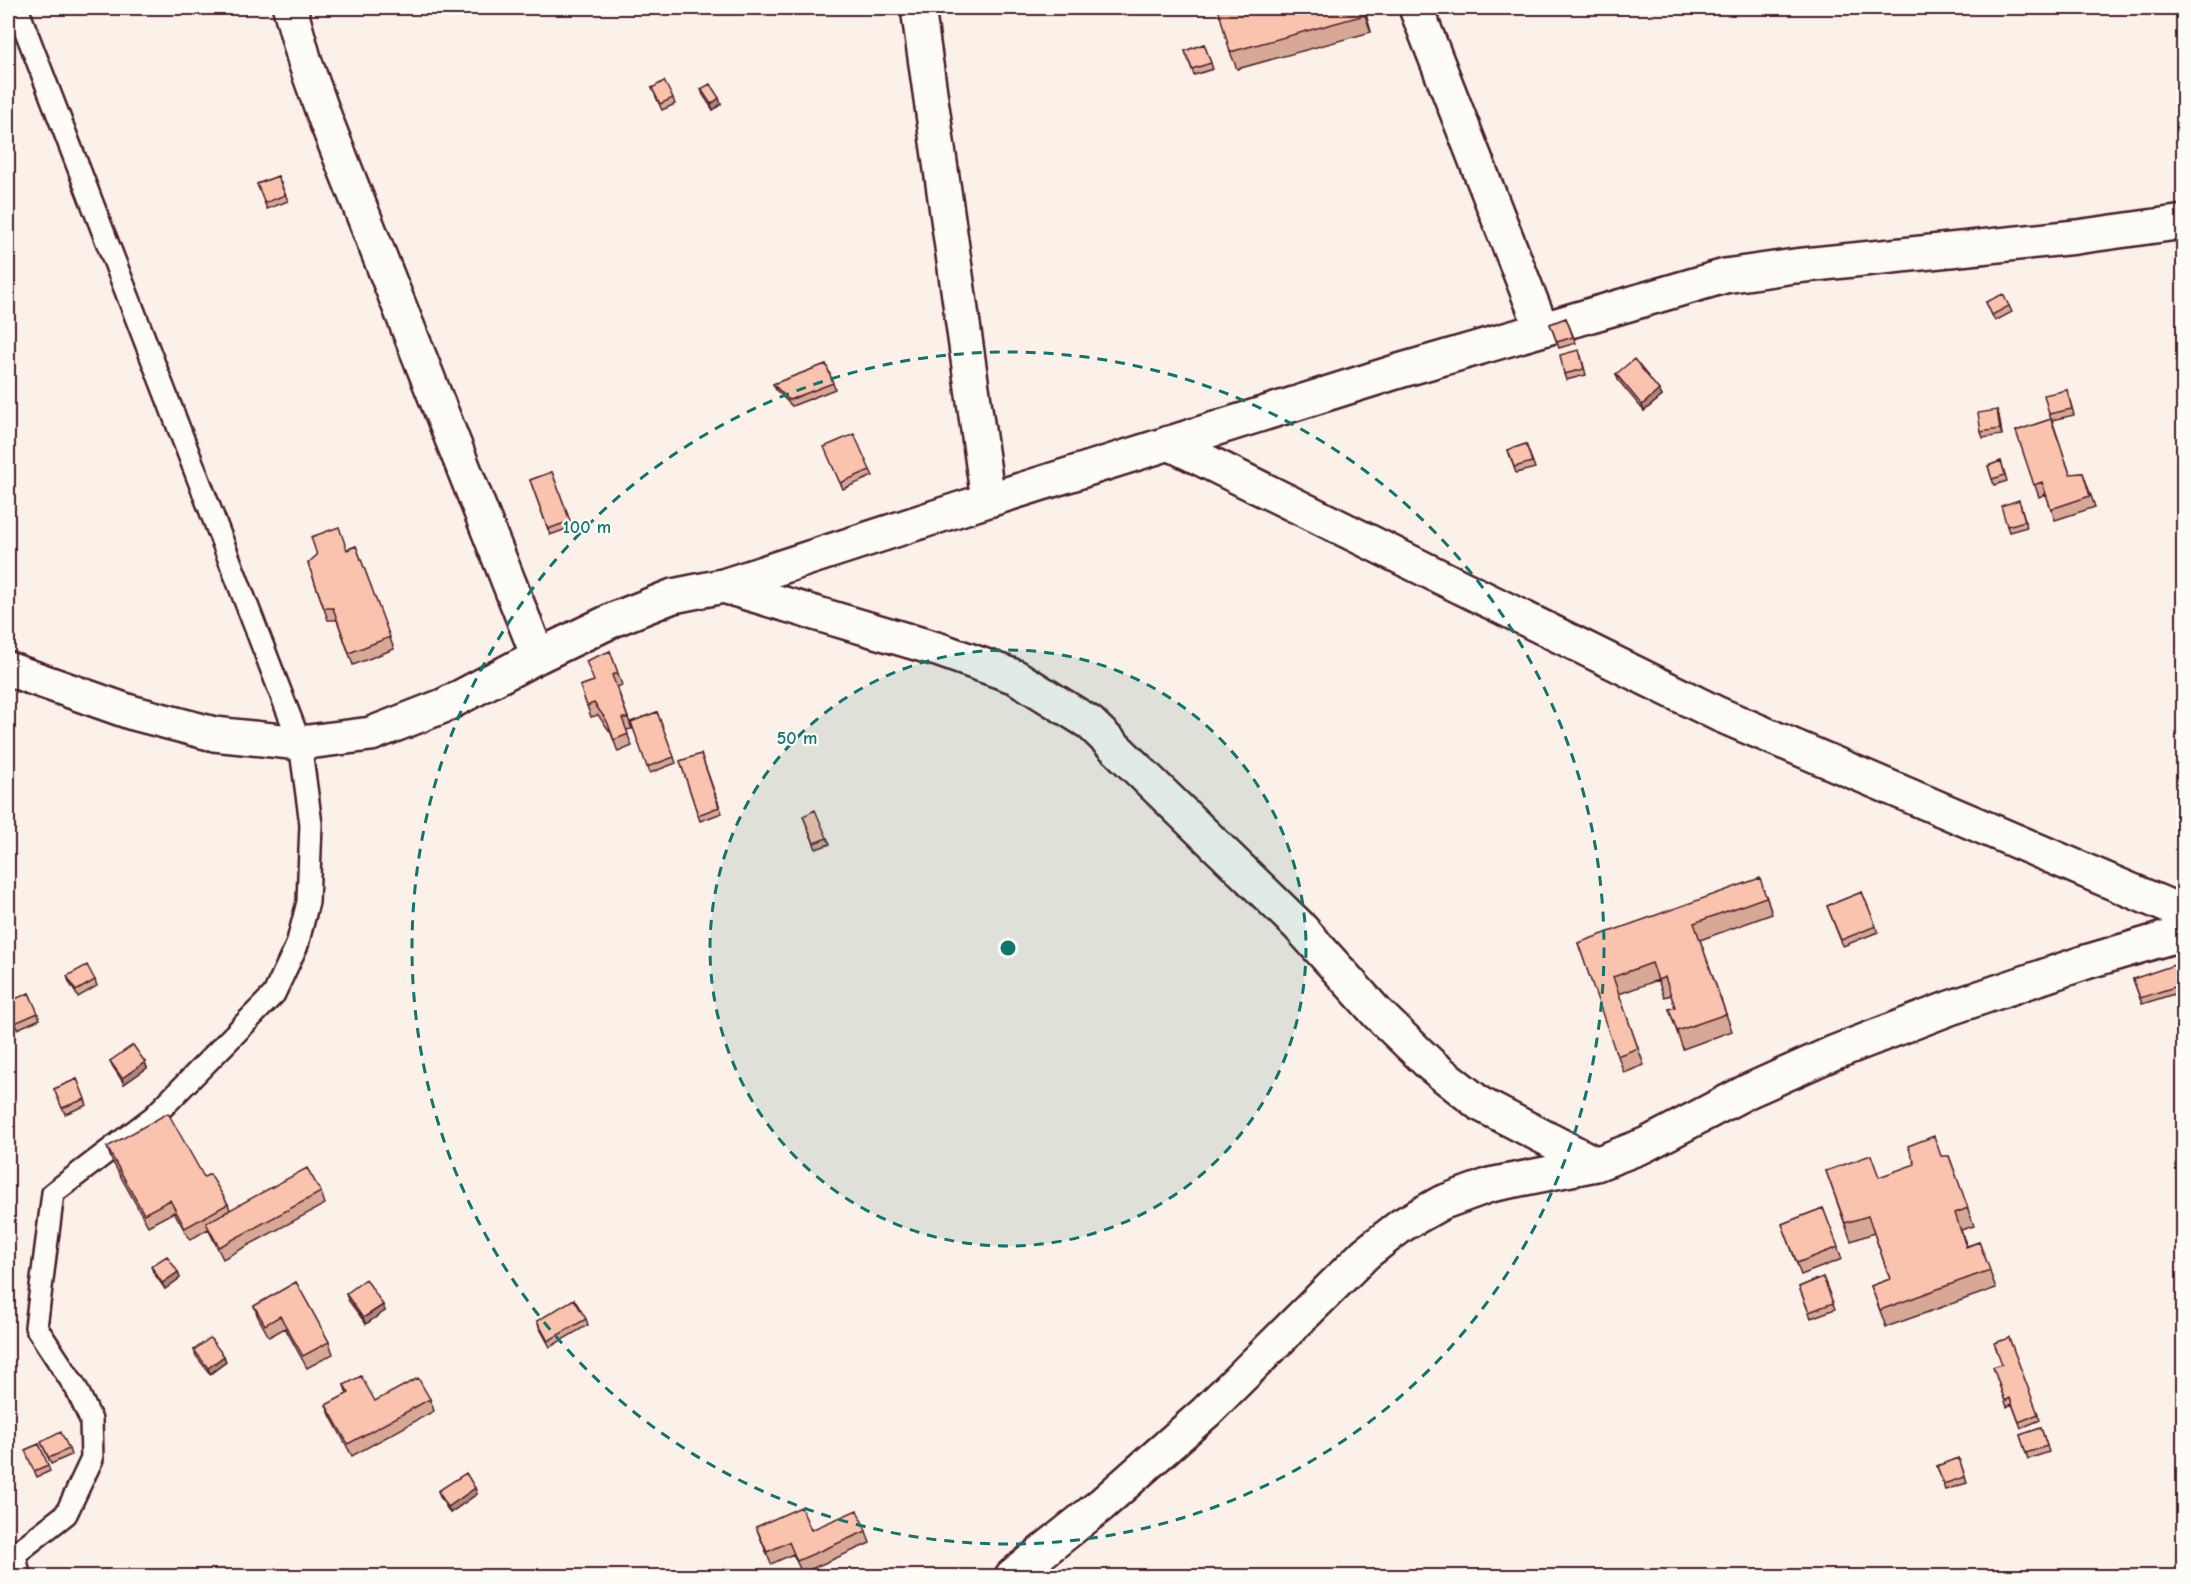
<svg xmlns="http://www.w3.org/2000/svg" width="2191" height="1584" font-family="'Comic Neue',sans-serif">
  <rect width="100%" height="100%" fill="#fcf1e8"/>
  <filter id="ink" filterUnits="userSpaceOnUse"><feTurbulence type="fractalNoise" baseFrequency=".0167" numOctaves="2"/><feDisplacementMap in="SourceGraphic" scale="12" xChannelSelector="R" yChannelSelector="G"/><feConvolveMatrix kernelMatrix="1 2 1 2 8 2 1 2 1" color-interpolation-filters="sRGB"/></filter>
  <g filter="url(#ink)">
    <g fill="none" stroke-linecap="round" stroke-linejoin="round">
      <defs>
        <path id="service" d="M 17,8 L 300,743 L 311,824 L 308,902 L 297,945 L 274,994 L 153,1117 L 53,1193 L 36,1327 L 76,1388 L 91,1420 L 92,1459 L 66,1514 L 15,1554 L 19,1576"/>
        <path id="minor" d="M 290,8 L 305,62 L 326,121 L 538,656
          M 918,8 L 988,500
          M 1416,8 L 1542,329
          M 1169,443 L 1718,714 L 2184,913
          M 723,586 L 940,650 L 1016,677 L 1090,723 L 1298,925 L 1377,1013 L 1432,1066 L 1480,1104 L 1596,1164
          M 8,669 L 130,712 L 214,734 L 300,743 L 371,734 L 443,706 L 538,656 L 615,619 L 673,596 L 723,586 L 963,508 L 1399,371 L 1725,276 L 1795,266 L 2076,237 L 2184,222
          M 1012,1576 L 1101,1505 L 1206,1412 L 1366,1253 L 1402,1225 L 1441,1203 L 1490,1185 L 1596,1164 L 1645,1145 L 1748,1091 L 1833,1053 L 1950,1008 L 2086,962 L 2184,933"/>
      </defs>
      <use href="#service" stroke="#4a1f2b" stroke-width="26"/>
      <use href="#minor" stroke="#4a1f2b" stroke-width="38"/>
      <use href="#service" stroke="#fdfcf7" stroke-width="21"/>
      <use href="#minor" stroke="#fdfcf7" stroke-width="33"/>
    </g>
    <path fill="#d7a896" stroke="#4a1f2b" stroke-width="1.5" d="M 1364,8 L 1371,32 L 1237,69 L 1230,52 Z
      M 1204,44 L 1213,69 L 1194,75 L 1185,51 Z
      M 652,88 L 673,98 L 675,104 L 662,110 Z
      M 701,89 L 721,104 L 713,110 L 703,95 Z
      M 278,176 L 288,201 L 267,209 L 257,184 Z
      M 1986,302 L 2009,306 L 2012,312 L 1995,321 Z
      M 1566,318 L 1576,343 L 1559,348 L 1550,324 Z
      M 1581,356 L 1586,375 L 1566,380 L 1564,374 Z
      M 826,364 L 835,389 L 792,406 L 776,390 L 773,384 Z
      M 1616,374 L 1659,390 L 1662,396 L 1644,411 L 1618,380 Z
      M 2067,390 L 2074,415 L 2052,420 L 2070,474 L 2083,473 L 2095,507 L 2055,520 L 2046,494 L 2039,497 L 2016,431 L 2051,419 L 2049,414 Z
      M 1997,410 L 1999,416 L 2002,435 L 1983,438 L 1981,432 Z
      M 1526,444 L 1535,468 L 1516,473 L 1508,450 Z
      M 827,453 L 870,470 L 873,476 L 843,489 Z
      M 2001,461 L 2007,481 L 1994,485 L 1988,466 Z
      M 552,472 L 572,527 L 550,535 L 530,480 Z
      M 2021,506 L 2027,527 L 2009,532 L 2007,526 Z
      M 356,546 L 394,649 L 353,665 L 337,620 L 328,620 L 308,563 Z
      M 610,651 L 622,685 L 617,687 L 632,729 L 626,730 L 632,746 L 618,752 L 611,733 L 598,715 L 591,717 L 580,686 L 594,681 Z
      M 657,712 L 676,763 L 650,773 L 631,722 Z
      M 701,754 L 722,813 L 700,821 L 680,761 Z
      M 803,816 L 827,838 L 830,844 L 816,849 Z
      M 1862,892 L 1878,932 L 1843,946 L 1827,906 Z
      M 1766,895 L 1772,914 L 1700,940 L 1732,1031 L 1683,1049 L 1669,1009 L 1675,1007 L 1671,995 L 1664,997 L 1658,980 L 1619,994 L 1644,1065 L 1624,1073 L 1578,943 Z
      M 67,976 L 95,980 L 97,986 L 78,997 L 69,982 Z
      M 2133,979 L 2184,983 L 2184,991 L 2142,1004 Z
      M 29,993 L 40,1019 L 17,1029 L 8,1006 Z
      M 110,1061 L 145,1062 L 147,1068 L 124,1084 L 113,1067 Z
      M 77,1079 L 87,1105 L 65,1114 L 54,1089 Z
      M 107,1147 L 204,1177 L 228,1204 L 230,1210 L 321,1192 L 325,1204 L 223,1259 L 208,1229 L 190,1240 L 174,1212 L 148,1226 L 111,1159 Z
      M 1949,1156 L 1974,1226 L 1961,1230 L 1967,1246 L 1979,1242 L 1996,1288 L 1886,1327 L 1871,1286 L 1890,1279 L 1874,1233 L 1851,1241 L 1826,1171 L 1879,1177 Z
      M 1823,1208 L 1842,1259 L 1801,1275 L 1782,1224 Z
      M 151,1266 L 180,1278 L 165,1289 L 153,1272 Z
      M 1823,1277 L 1835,1309 L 1811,1318 L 1799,1287 Z
      M 296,1282 L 329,1342 L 333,1354 L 307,1368 L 285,1328 L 269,1337 L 258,1317 L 254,1306 Z
      M 346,1294 L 385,1311 L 366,1324 L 348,1300 Z
      M 586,1319 L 588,1325 L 550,1347 L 539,1327 L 537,1321 Z
      M 2009,1338 L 2040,1420 L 2021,1428 L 2012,1404 L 2007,1407 L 1993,1367 L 2002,1364 Z
      M 194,1350 L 224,1356 L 226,1362 L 210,1374 L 196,1356 Z
      M 344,1385 L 375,1401 L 430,1399 L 434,1411 L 352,1456 L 331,1417 L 326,1405 L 347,1394 Z
      M 8,1391 L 12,1403 L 8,1405 Z
      M 2041,1428 L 2049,1452 L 2028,1459 L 2020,1435 Z
      M 41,1442 L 69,1449 L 71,1455 L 51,1464 Z
      M 39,1444 L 50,1471 L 37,1477 L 25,1450 Z
      M 1959,1458 L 1967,1483 L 1945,1490 L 1937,1466 Z
      M 475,1488 L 477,1494 L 450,1513 L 440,1497 L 438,1491 Z
      M 756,1527 L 866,1531 L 870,1543 L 802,1573 L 793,1554 L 771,1564 Z"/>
    <path fill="#af887a" stroke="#4a1f2b" stroke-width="1.5" d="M 1363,8 L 1364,8 L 1371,32 L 1365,15 Z
      M 719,98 L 721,104 L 713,110 L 711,104 Z
      M 1659,390 L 1662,396 L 1644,411 L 1642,405 Z
      M 1997,410 L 1999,416 L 2002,435 L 2000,429 Z
      M 145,1062 L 147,1068 L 124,1084 L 122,1078 Z
      M 178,1272 L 180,1278 L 165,1289 L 162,1283 Z
      M 383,1305 L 385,1311 L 366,1324 L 363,1318 Z
      M 224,1356 L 226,1362 L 210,1374 L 208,1368 Z
      M 475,1488 L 477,1494 L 450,1513 L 448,1507 Z"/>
    <path fill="#fac3ae" stroke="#4a1f2b" stroke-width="1.5" d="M 1218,8 L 1363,8 L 1365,15 L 1230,52 Z
      M 1204,44 L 1211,63 L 1192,69 L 1185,51 Z
      M 664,81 L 673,98 L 660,104 L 652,88 Z
      M 710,84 L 719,98 L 711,104 L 701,89 Z
      M 278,176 L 285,195 L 265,203 L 257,184 Z
      M 2003,294 L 2009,306 L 1992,315 L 1986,302 Z
      M 1566,318 L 1573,337 L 1557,342 L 1550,324 Z
      M 1579,350 L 1584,369 L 1564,374 L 1560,355 Z
      M 1634,359 L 1659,390 L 1642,405 L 1616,374 Z
      M 826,364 L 833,383 L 789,400 L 773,384 Z
      M 2067,390 L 2072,409 L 2049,414 L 2044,395 Z
      M 1997,410 L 2000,429 L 1981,432 L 1978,413 Z
      M 2051,419 L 2070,474 L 2083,473 L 2090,496 L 2051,509 L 2042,482 L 2034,485 L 2016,431 Z
      M 854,434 L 870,470 L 840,483 L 824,447 Z
      M 1526,444 L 1532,462 L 1514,467 L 1508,450 Z
      M 2001,461 L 2005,475 L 1992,479 L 1988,466 Z
      M 552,472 L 570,521 L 548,529 L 530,480 Z
      M 2019,500 L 2025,521 L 2007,526 L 2001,506 Z
      M 339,527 L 347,550 L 356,546 L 390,637 L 349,653 L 333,608 L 324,608 L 308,563 L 317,555 L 311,537 Z
      M 610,651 L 618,673 L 612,675 L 628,718 L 622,718 L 628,734 L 614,740 L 607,721 L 594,703 L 587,706 L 580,686 L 594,681 L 586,661 Z
      M 657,712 L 674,757 L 647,767 L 631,722 Z
      M 701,754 L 719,807 L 698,815 L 680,761 Z
      M 815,810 L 827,838 L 814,843 L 803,816 Z
      M 1760,878 L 1766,897 L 1694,923 L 1726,1014 L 1677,1031 L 1669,1009 L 1675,1007 L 1665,977 L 1658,980 L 1652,963 L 1613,977 L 1638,1048 L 1617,1056 L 1578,943 Z
      M 1862,892 L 1876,926 L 1841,940 L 1827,906 Z
      M 2177,964 L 2184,984 L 2140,998 L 2133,979 Z
      M 87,965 L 95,980 L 76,991 L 67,976 Z
      M 29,993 L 38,1013 L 15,1023 L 8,1005 L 8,1002 Z
      M 133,1045 L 145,1062 L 122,1078 L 110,1061 Z
      M 77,1079 L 85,1099 L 62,1108 L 54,1089 Z
      M 168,1113 L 204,1177 L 210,1174 L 228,1204 L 185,1228 L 170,1200 L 144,1214 L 107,1147 Z
      M 1934,1136 L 1941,1156 L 1949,1156 L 1968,1208 L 1955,1213 L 1966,1247 L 1979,1242 L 1990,1270 L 1880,1310 L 1871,1286 L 1890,1279 L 1868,1216 L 1845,1223 L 1826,1171 L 1871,1155 L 1879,1177 L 1915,1164 L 1908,1146 Z
      M 307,1168 L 321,1192 L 219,1247 L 206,1223 Z
      M 1823,1208 L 1838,1247 L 1797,1263 L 1782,1224 Z
      M 167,1256 L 178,1272 L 162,1283 L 151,1266 Z
      M 1823,1277 L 1833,1303 L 1809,1312 L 1799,1287 Z
      M 366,1279 L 383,1305 L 363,1318 L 346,1294 Z
      M 296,1282 L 329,1342 L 303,1356 L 280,1316 L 265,1325 L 254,1306 Z
      M 574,1299 L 586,1319 L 548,1341 L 537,1321 Z
      M 210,1338 L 224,1356 L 208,1368 L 194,1350 Z
      M 2009,1338 L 2038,1414 L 2019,1422 L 2010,1398 L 2005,1401 L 1993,1367 L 2002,1364 L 1994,1343 Z
      M 361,1376 L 375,1401 L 418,1378 L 430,1399 L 348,1444 L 326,1405 L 349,1393 L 344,1385 Z
      M 2041,1428 L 2047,1446 L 2026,1453 L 2020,1435 Z
      M 61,1432 L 69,1449 L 49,1458 L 41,1442 Z
      M 39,1444 L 48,1465 L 34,1471 L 25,1450 Z
      M 1959,1458 L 1965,1477 L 1943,1484 L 1937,1466 Z
      M 466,1473 L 475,1488 L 448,1507 L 438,1491 Z
      M 801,1507 L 811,1530 L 857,1510 L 866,1531 L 797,1561 L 789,1542 L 767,1552 L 756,1527 Z
      M 106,1570 L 110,1576 L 94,1576 Z"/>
  </g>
  <circle cx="1008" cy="948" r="298" fill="#0f766e" fill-opacity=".12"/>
  <g fill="none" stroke="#0f766e" stroke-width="3" stroke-dasharray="10 8">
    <circle cx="1008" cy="948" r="298"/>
    <circle cx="1008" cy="948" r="596"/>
  </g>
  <circle cx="1008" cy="948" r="9" fill="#0f766e" stroke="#fdfcf7" stroke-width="3"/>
  <g font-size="18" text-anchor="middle" font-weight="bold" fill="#0f766e" stroke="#fdfcf7" stroke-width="4.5" stroke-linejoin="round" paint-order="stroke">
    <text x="587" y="533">100 m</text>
    <text x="797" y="744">50 m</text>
  </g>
  <rect width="2191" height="1584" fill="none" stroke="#fdfcf7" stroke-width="30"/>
  <rect x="15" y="15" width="2161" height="1554" fill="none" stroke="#4a1f2b" stroke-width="2" filter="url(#ink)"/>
</svg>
